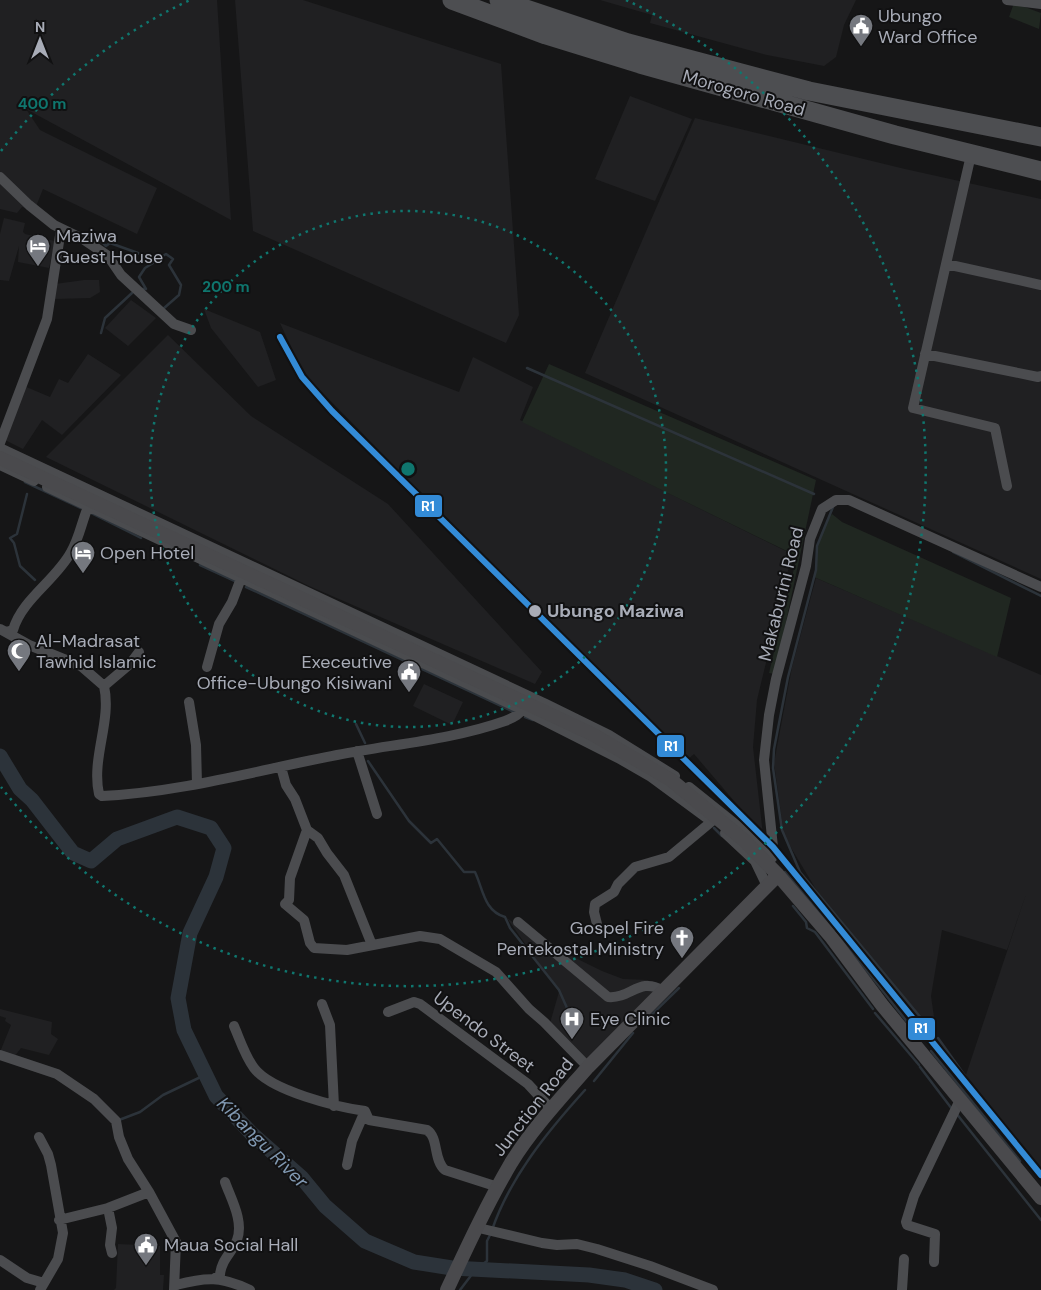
<svg xmlns="http://www.w3.org/2000/svg" width="1041" height="1290" font-family="'DM Sans',sans-serif">
  <rect width="100%" height="100%" fill="#161617"/>
  <path fill="#202022" d="M 0,0 L 217,0 L 231,220 L 26,109 L 40,130 L 157,188 L 137,234 L 43,189 L 33,214 L 29,209 L 22,207 L 17,213 L 0,209 Z
    M 235,0 L 303,0 L 501,64 L 519,315 L 506,343 L 253,231 Z
    M 600,0 L 856,0 L 844,25 L 836,57 L 824,66 L 767,55 L 650,23 L 652,15 Z
    M 630,96 L 692,119 L 655,201 L 595,179 Z
    M 695,118 L 905,169 L 1041,199 L 1041,579 L 585,373 Z
    M 4,218 L 25,223 L 23,232 L 25,234 L 55,241 L 49,268 L 18,262 L 19,246 L 9,281 L 0,280 L 0,234 Z
    M 84,280 L 99,280 L 100,292 L 90,298 L 55,299 L 55,284 Z
    M 131,300 L 156,318 L 128,346 L 105,328 Z
    M 204,309 L 260,332 L 276,380 L 258,387 L 211,328 Z
    M 280,323 L 459,392 L 473,357 L 533,387 L 520,420 L 792,554 L 757,700 L 753,747 L 763,835 L 694,754 L 687,760 L 536,610 L 311,381 L 299,364 Z
    M 168,335 L 251,416 L 388,504 L 542,672 L 535,684 L 309,586 L 46,457 Z
    M 88,354 L 121,375 L 62,435 L 42,420 L 23,449 L 3,439 L 24,386 L 50,397 L 59,379 L 68,383 Z
    M 816,578 L 1041,675 L 1041,1170 L 966,1075 L 1026,894 L 1007,950 L 942,930 L 931,996 L 934,1017 L 932,1023 L 924,1028 L 829,911 L 784,836 L 774,763 L 792,667 Z
    M 424,684 L 463,702 L 452,725 L 413,706 Z
    M 507,918 L 535,938 L 602,971 L 623,979 L 648,980 L 654,987 L 653,997 L 586,1061 L 550,1023 L 559,992 Z
    M 0,1009 L 52,1022 L 51,1034 L 58,1039 L 49,1055 L 21,1048 L 14,1057 L 0,1052 L 11,1025 L 5,1021 L 6,1018 L 0,1016 Z
    M 118,1244 L 160,1246 L 160,1275 L 164,1275 L 163,1290 L 114,1290 L 116,1288 Z"/>
  <path fill="#202721" d="M 1014,3 L 1041,13 L 1039,29 L 1009,17 Z
    M 549,364 L 816,480 L 775,674 L 769,673 L 797,556 L 522,422 Z
    M 832,514 L 842,522 L 1011,598 L 997,657 L 814,577 C 818,554 816,533 832,514 Z"/>
  <g fill="none" stroke-linecap="round" stroke-linejoin="round">
    <path stroke="#2c333a" stroke-width="2.5" d="M 94,234 L 106,246 L 110,243 L 138,253 L 153,263 L 145,268 L 139,277 L 146,289 L 142,289
      M 153,262 L 166,254 L 173,259 L 169,265 L 181,285 L 179,295 L 163,309
      M 101,333 L 105,318 L 132,293
      M 527,368 L 814,494
      M 25,482 L 81,508
      M 27,494 L 17,534 L 10,538 L 14,543 L 20,566 L 35,580
      M 833,507 L 817,546 L 816,570 L 788,677 L 774,749 L 773,768 L 782,830 L 800,872 L 931,1030
      M 89,512 L 141,538
      M 953,552 L 1041,596
      M 200,565 L 237,582
      M 246,587 L 514,712
      M 525,717 L 533,720
      M 356,724 L 365,743
      M 368,761 L 409,821 L 431,843 L 437,839 L 464,872 L 475,872 C 483,889 484,911 505,917 L 510,928 L 559,990 L 567,1008
      M 714,828 L 722,836
      M 785,872 L 834,930
      M 793,906 L 806,922 L 807,928 L 815,932 L 873,1009
      M 841,938 L 919,1037
      M 875,1013 L 919,1065
      M 642,1024 L 679,988
      M 938,1038 L 968,1080
      M 931,1051 L 1020,1161
      M 920,1067 L 952,1109
      M 594,1081 L 633,1033
      M 956,1113 L 1041,1220
      M 119,1120 L 140,1112 L 163,1095 L 207,1074
      M 492,1230 C 510,1177 548,1131 585,1090
      M 460,1290 L 476,1269 L 487,1261 L 487,1241 L 490,1235"/>
    <path stroke="#2c333a" stroke-width="15" d="M 0,756 L 20,789 L 32,800 L 73,853 L 91,861 L 117,839 L 177,817 L 211,828 L 224,848 L 216,877 L 190,933 L 178,998 L 184,1030 L 216,1096 L 252,1134 L 302,1178 L 325,1206 L 365,1241 L 414,1262 L 452,1268 L 589,1275 L 625,1280 L 655,1290"/>
    <path stroke="#4b4c4f" stroke-width="10" d="M 1007,0 L 1041,4
      M 971,155 L 913,408 L 995,428 L 1007,486
      M 0,177 L 29,205 L 54,225 L 83,239 L 108,256 L 121,275 L 174,324 L 191,330
      M 946,264 L 1041,285
      M 925,354 L 1038,377 L 1041,376
      M 0,443 L 47,319 L 61,229
      M 0,448 L 546,704 L 609,735 L 675,776
      M 2,466 L 34,481
      M 47,487 L 523,710 L 618,758 L 651,777 L 708,819
      M 0,629 L 29,645 L 81,666 L 104,686 C 112,721 91,758 99,794 L 102,796 C 182,792 259,770 337,755 C 393,744 451,740 505,721 C 513,718 522,714 524,705
      M 6,632 L 13,630 C 22,599 56,580 71,552 C 79,539 82,521 88,507
      M 207,667 L 219,624 L 232,602 L 243,573
      M 104,686 L 130,664 L 139,652
      M 189,702 L 196,745 L 197,784
      M 357,751 L 377,814
      M 281,767 L 286,785 L 295,799 L 307,830 L 290,878 L 289,900 L 285,904 L 304,920 L 310,943 L 314,948 L 347,950 L 420,936 L 440,939 L 496,972 L 529,1009 L 544,1022 L 588,1067
      M 689,787 L 774,855
      M 307,830 L 318,838 L 327,853 L 344,875 L 372,945
      M 725,833 L 755,861 L 767,886
      M 772,858 L 773,847 L 764,760 L 769,715 L 776,679 L 806,566 L 810,539 L 822,509 L 836,500 L 849,500 L 1041,587
      M 518,922 L 608,997 C 631,999 639,977 662,990
      M 597,924 L 594,912 L 595,904 L 614,892 L 618,884 L 635,867 L 669,857 L 717,817
      M 322,1004 L 330,1025 L 334,1106
      M 388,1012 L 414,1002 L 420,1004 L 528,1084 L 552,1110
      M 234,1026 C 240,1040 245,1056 254,1068 C 271,1091 337,1107 365,1111 L 369,1120 L 427,1130 C 439,1138 433,1160 445,1170 L 498,1187
      M 0,1055 L 57,1074 L 94,1099 L 116,1121 L 119,1137 L 128,1159 L 149,1192 L 176,1242 L 174,1290
      M 39,1137 L 48,1154 L 51,1165 L 63,1233 L 58,1259 L 40,1290
      M 347,1165 L 352,1141 L 365,1111
      M 108,1208 L 112,1228 L 110,1245 L 112,1253
      M 59,1220 L 108,1208 L 149,1192
      M 483,1229 L 542,1243 L 557,1245 L 577,1244 L 597,1249 L 650,1266 L 713,1290
      M 0,1260 L 27,1278 L 44,1283
      M 934,1262 L 935,1234 L 907,1225 L 906,1222 L 914,1196 L 960,1100
      M 215,1278 L 220,1275 C 221,1260 232,1253 237,1240 C 244,1221 231,1199 225,1182
      M 176,1285 C 206,1277 221,1276 250,1290
      M 902,1290 L 904,1259"/>
    <path stroke="#4a4a4d" stroke-width="14" d="M 0,458 L 592,734 L 671,780 L 745,841 L 778,875 L 832,938 L 882,1005 L 1041,1198
      M 447,1290 C 467,1247 487,1204 511,1163 C 532,1129 561,1098 588,1067 L 778,875"/>
    <path stroke="#4d4e51" stroke-width="19" d="M 452,0 L 546,35 L 640,64 L 895,135 L 1041,171
      M 499,0 L 628,43 L 809,91 L 1041,137"/>
    <defs>
      <path id="rail-1" d="M 280,337 L 302,377 L 332,411 L 773,847 L 1041,1175"/>
    </defs>
    <use href="#rail-1" stroke="#111112" stroke-width="10"/>
    <use href="#rail-1" stroke="#338bd7" stroke-width="6"/>
  </g>
  <g fill="none" stroke="#0f766e" stroke-width="2.5" stroke-dasharray="2.5 5">
    <circle cx="408" cy="469" r="258"/>
    <path d="M1 151A517 517 0 0 1 190 0M626 0A517 517 0 1 1 1 787"/>
  </g>
  <defs>
    <symbol id="civic-pin" viewBox="-11 -11 22 30"><path d="M0 17L-7.5 6A9.5 9.5 0 1 1 7.5 6Z" fill="#75787f" stroke="#111112"/><path d="M-.6-6.5H3V-4.5H.6V-3L4-1V1h2V6H-6V1h2V-1L-.6-3ZM-1.2 2.5V6h2.4V2.5Z" fill="#fff"/></symbol>
    <symbol id="hotel-pin" viewBox="-11 -11 22 30"><path d="M0 17L-7.5 6A9.5 9.5 0 1 1 7.5 6Z" fill="#75787f" stroke="#111112"/><path d="M-6-4.5h1.5V1H6V5H4.5V3h-9V5H-6ZM-4 0a1.8 1.8 0 1 1 3.6 0ZM.5 0V-2.5h3Q6-2.5 6 0Z" fill="#fff"/></symbol>
    <symbol id="mosque-pin" viewBox="-11 -11 22 30"><path d="M0 17L-7.5 6A9.5 9.5 0 1 1 7.5 6Z" fill="#75787f" stroke="#111112"/><path d="M3.5-4.9A6 6 0 1 0 3.5 4.9A5 5 0 1 1 3.5-4.9Z" fill="#fff"/></symbol>
    <symbol id="church-pin" viewBox="-11 -11 22 30"><path d="M0 17L-7.5 6A9.5 9.5 0 1 1 7.5 6Z" fill="#75787f" stroke="#111112"/><path d="M-1.2-6h2.4v3.5h3.3v2.4h-3.3V6h-2.4V-.1h-3.3v-2.4h3.3Z" fill="#fff"/></symbol>
    <symbol id="hospital-pin" viewBox="-11 -11 22 30"><path d="M0 17L-7.5 6A9.5 9.5 0 1 1 7.5 6Z" fill="#75787f" stroke="#111112"/><path d="M-5-5h3v3.5h4V-5h3V5h-3V1.5h-4V5h-3Z" fill="#fff"/></symbol>
  </defs>
  <g fill-rule="evenodd">
    <use href="#civic-pin" x="847" y="12" width="28" height="38"/>
    <use href="#hotel-pin" x="24" y="232" width="28" height="38"/>
    <use href="#hotel-pin" x="69" y="539" width="28" height="38"/>
    <use href="#mosque-pin" x="5" y="637" width="28" height="38"/>
    <use href="#civic-pin" x="395" y="658" width="28" height="38"/>
    <use href="#church-pin" x="668" y="924" width="28" height="38"/>
    <use href="#hospital-pin" x="558" y="1005" width="28" height="38"/>
    <use href="#civic-pin" x="132" y="1231" width="28" height="38"/>
  </g>
  <circle fill="#a8acb7" stroke="#111112" stroke-width="2" cx="535" cy="611" r="7"/>
  <g text-anchor="middle" stroke-width="4" stroke-linejoin="round" paint-order="stroke">
    <g font-size="18" fill="#a8acb7" stroke="#111112" text-anchor="start">
      <text x="878" y="22">Ubungo<tspan x="878" dy="21">Ward Office</tspan></text>
      <text x="56" y="242">Maziwa<tspan x="56" dy="21">Guest House</tspan></text>
      <text x="100" y="559">Open Hotel</text>
      <text x="36" y="647">Al-Madrasat<tspan x="36" dy="21">Tawhid Islamic</tspan></text>
      <text x="392" y="668" text-anchor="end">Execeutive<tspan x="392" dy="21">Office-Ubungo Kisiwani</tspan></text>
      <text x="664" y="934" text-anchor="end">Gospel Fire<tspan x="664" dy="21">Pentekostal Ministry</tspan></text>
      <text x="590" y="1025">Eye Clinic</text>
      <text x="164" y="1251">Maua Social Hall</text>
    </g>
    <g font-size="18" fill="#a8acb7" stroke="#111112">
      <text transform="translate(744 93) rotate(16)" y="6">Morogoro Road</text>
      <text transform="translate(781 594) rotate(-76)" y="6">Makaburini Road</text>
      <text transform="translate(484 1032) rotate(37)" y="6">Upendo Street</text>
      <text transform="translate(533 1107) rotate(-52)" y="6">Junction Road</text>
    </g>
    <g font-size="18" font-weight="bold" fill="#a8acb7" stroke="#111112" text-anchor="start">
      <text x="547" y="617">Ubungo Maziwa</text>
    </g>
    <g font-size="19" font-style="italic" fill="#8098b1" stroke="#111112">
      <text transform="translate(263 1142) rotate(45)" y="7">Kibangu River</text>
    </g>
  </g>
  <circle cx="408" cy="469" r="8" fill="#0f766e" stroke="#111112" stroke-width="2.5"/>
  <g font-size="15" text-anchor="middle" font-weight="bold" fill="#0f766e" stroke="#111112" stroke-width="4" stroke-linejoin="round" paint-order="stroke">
    <text x="42" y="109">400 m</text>
    <text x="226" y="292">200 m</text>
  </g>
  <g stroke="#111112" stroke-width="2">
    <rect x="414" y="494" width="29" height="24" rx="5" fill="#338bd7"/>
    <rect x="656" y="734" width="29" height="24" rx="5" fill="#338bd7"/>
    <rect x="907" y="1017" width="29" height="24" rx="5" fill="#338bd7"/>
  </g>
  <g font-size="14" text-anchor="middle" font-weight="bold" fill="#fff">
    <text x="428" y="511">R1</text>
    <text x="671" y="751">R1</text>
    <text x="921" y="1033">R1</text>
  </g>
  <g transform="translate(40 40)" stroke="#111112" stroke-width="4" paint-order="stroke">
  <path d="M0-4L9 19L0 12L-9 19Z" fill="#a8acb7"/>
  <text y="-8" font-size="14" font-weight="bold" text-anchor="middle" fill="#a8acb7">N</text>
  </g>
</svg>
